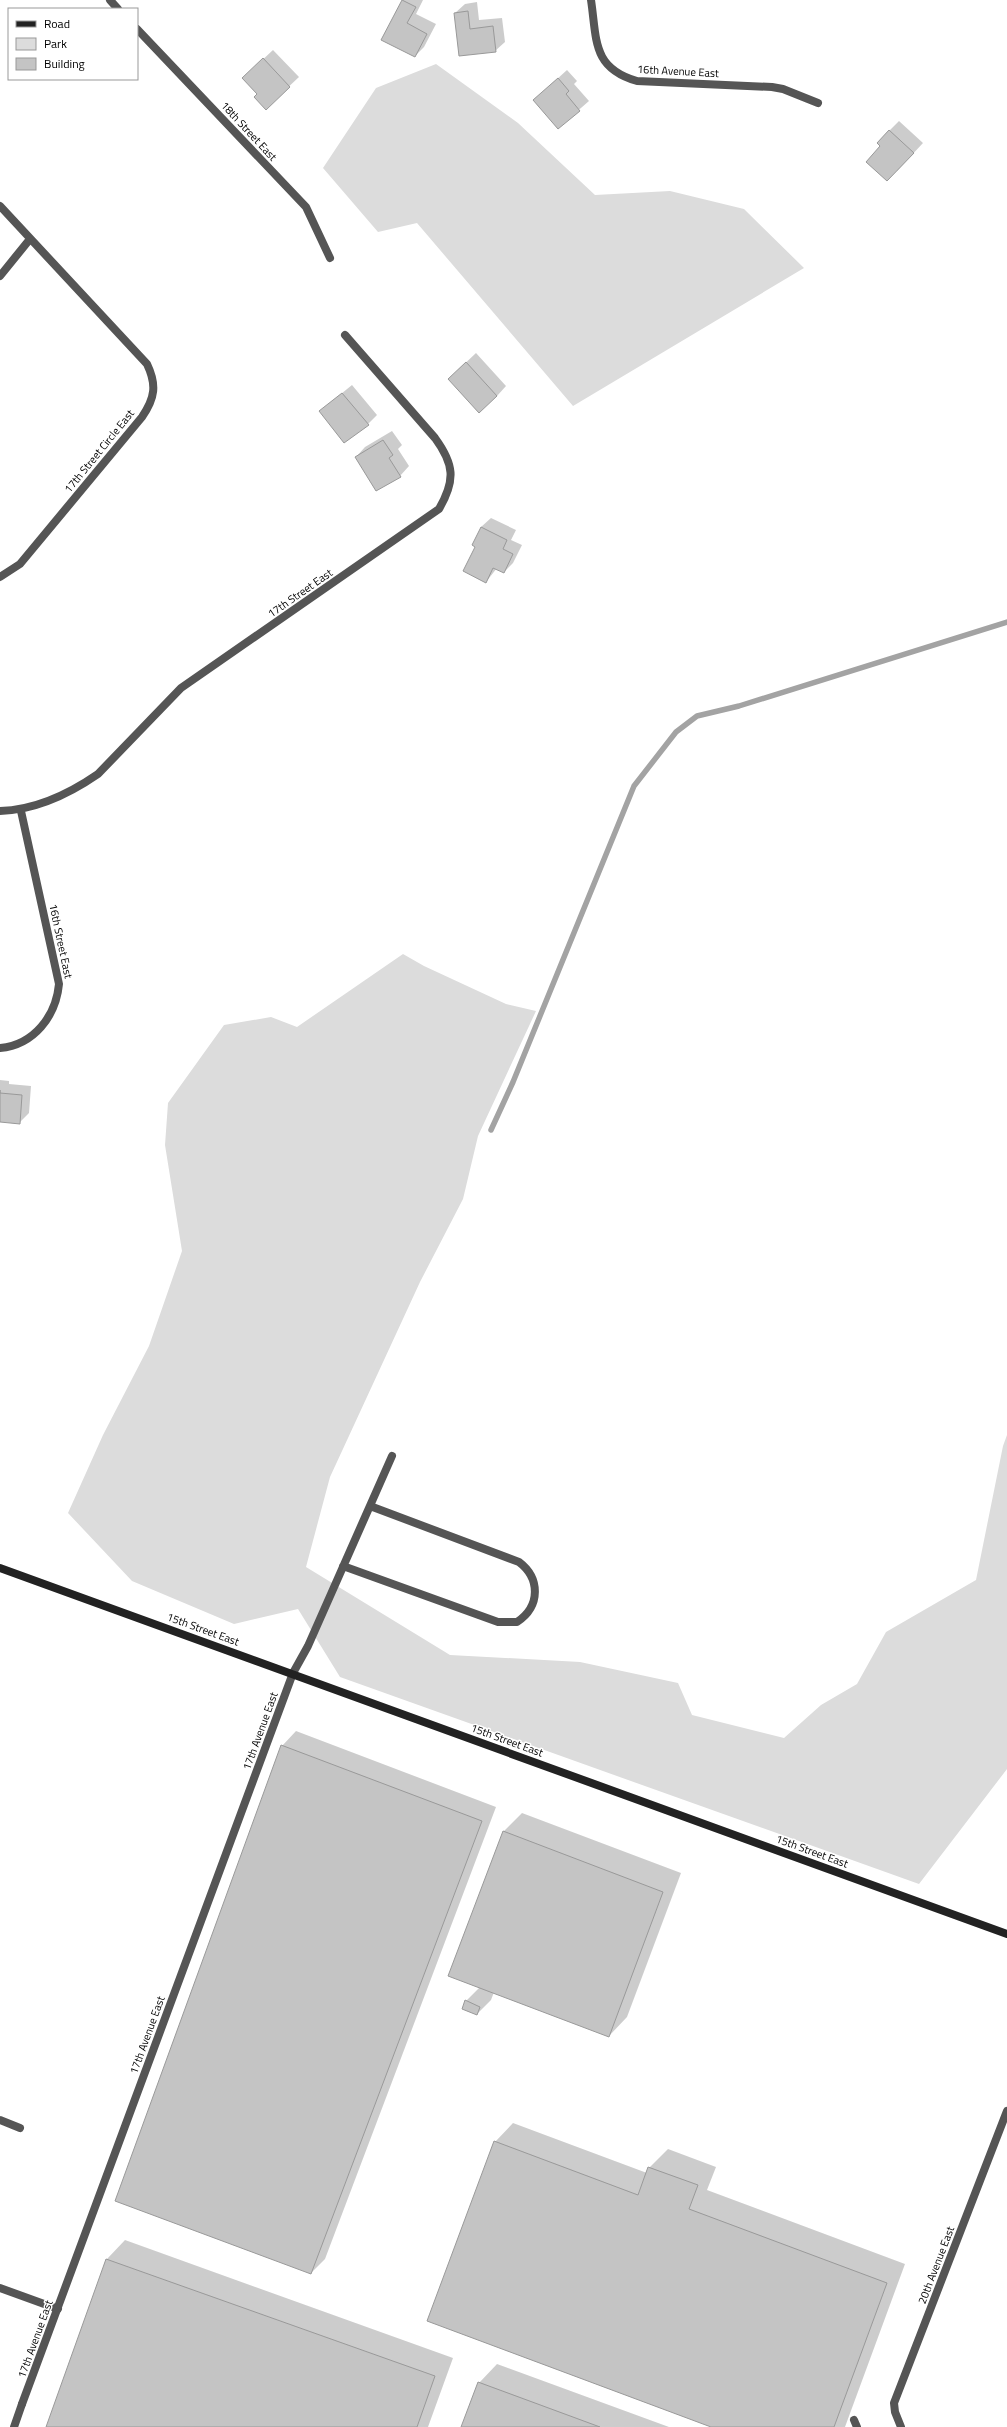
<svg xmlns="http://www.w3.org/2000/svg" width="1007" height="2427" font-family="'Titillium Web',sans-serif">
  <rect width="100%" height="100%" fill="#fff"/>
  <path fill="#dcdcdc" d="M 436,64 L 518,123 L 595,195 L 670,191 L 744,209 L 804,268 L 573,406 L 417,223 L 378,232 L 323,168 L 376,88 Z
    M 403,954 L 424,966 L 506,1004 L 536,1011 L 478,1136 L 463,1199 L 420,1282 L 330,1477 L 306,1567 L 450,1655 L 580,1662 L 678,1683 L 692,1715 L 784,1738 L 821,1705 L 857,1684 L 886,1632 L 976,1580 L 1003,1446 L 1007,1435 L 1007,1769 L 919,1884 L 340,1677 L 298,1609 L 234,1624 L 132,1581 L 68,1513 L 103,1435 L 149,1346 L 182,1251 L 165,1145 L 168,1103 L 224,1025 L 271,1017 L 297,1027 Z"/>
  <path fill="#0003" d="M 403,0 L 423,0 L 416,14 L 436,24 L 424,47 L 415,56 L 383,39 Z
    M 477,2 L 479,20 L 502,18 L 505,42 L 495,51 L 460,55 L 455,13 L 465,4 Z
    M 273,50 L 299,77 L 266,108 L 258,94 L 243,78 Z
    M 567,70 L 577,81 L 574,84 L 589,101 L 558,128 L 534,100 Z
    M 899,121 L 923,143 L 897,171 L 882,146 L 889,131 Z
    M 476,353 L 506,386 L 497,396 L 458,370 Z
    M 352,385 L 377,415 L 368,424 L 320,411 Z
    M 392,431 L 402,445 L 398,449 L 409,466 L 400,476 L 356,457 L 365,447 Z
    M 491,518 L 516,530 L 511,540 L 522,545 L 513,563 L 504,572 L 497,568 L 486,582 L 476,546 L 481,527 Z
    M 0,1080 L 9,1081 L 9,1084 L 31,1086 L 29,1113 L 19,1123 L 0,1121 Z
    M 296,1731 L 496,1807 L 325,2259 L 311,2273 L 282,1746 Z
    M 522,1813 L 681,1873 L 627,2017 L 609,2036 L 494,1992 L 491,2000 L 477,2014 L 466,2001 L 480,1987 L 503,1832 Z
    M 513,2123 L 647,2173 L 649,2168 L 668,2149 L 716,2167 L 707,2190 L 905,2264 L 845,2427 L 714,2427 L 495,2142 Z
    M 125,2240 L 453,2358 L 428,2427 L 47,2427 L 107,2259 Z
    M 497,2364 L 669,2427 L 462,2427 L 479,2383 Z"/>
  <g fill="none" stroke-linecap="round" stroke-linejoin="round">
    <path stroke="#a3a3a3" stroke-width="5.5" d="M 491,1130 L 513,1082 L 634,786 L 676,732 L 697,716 L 739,706 L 1007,622"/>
  </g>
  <path fill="#c4c4c4" stroke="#999" d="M 402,0 L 416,7 L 407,23 L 427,34 L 415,57 L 381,40 Z
    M 468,11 L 470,29 L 493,26 L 496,52 L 459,56 L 454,13 Z
    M 263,58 L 290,87 L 266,110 L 254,97 L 257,94 L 242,78 Z
    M 558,78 L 569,91 L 566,94 L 580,111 L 558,129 L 533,100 Z
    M 889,130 L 914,153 L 887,181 L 866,162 L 880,146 L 877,143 Z
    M 466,362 L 497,396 L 479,413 L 448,379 Z
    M 342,393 L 369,425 L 344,443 L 319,411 Z
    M 383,440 L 393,455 L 389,458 L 401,477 L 376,491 L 355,457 Z
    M 481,527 L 507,540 L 503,549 L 513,554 L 504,573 L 493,568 L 486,583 L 463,571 L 475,547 L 472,545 Z
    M 0,1090 L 0,1093 L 22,1095 L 20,1124 L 0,1122 Z
    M 281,1745 L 482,1821 L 311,2274 L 115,2201 Z
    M 503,1831 L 663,1892 L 609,2037 L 448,1976 Z
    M 465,2000 L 480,2007 L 477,2015 L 462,2009 Z
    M 494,2141 L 638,2195 L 648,2167 L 698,2185 L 689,2209 L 887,2283 L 834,2427 L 711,2427 L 427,2321 Z
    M 106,2259 L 435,2376 L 417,2427 L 46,2427 Z
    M 478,2382 L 600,2427 L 461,2427 Z"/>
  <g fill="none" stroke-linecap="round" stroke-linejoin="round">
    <path stroke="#555" stroke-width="8" d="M 343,1566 L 498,1622 L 517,1622 C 541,1606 540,1578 519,1562 L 370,1506
      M 293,1673 L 308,1646 L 392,1456
      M 0,2288 L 58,2309
      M 854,2420 L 857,2427
      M 14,2427 L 22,2404"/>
    <path stroke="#555" stroke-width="8" d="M 110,0 L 118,9
      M 591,0 C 597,40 592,68 637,81 L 772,87 L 783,89 L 818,103
      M 137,29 L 306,207 L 330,258
      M 0,206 L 147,364 C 157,385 155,398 142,417 L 20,564 L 0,577
      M 0,276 L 30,239
      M 0,811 C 36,810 69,794 98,774 L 181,688 L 439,509 C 456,480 454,464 435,438 L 345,335
      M 0,1048 C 34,1045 56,1016 59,984 L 21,811
      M 0,2120 L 20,2128
      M 22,2404 L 293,1673
      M 901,2427 L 895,2412 L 894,2403 L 1007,2111"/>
    <path stroke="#222" stroke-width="8" d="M 0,1568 L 1007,1934"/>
  </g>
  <g text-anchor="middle" stroke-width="3" stroke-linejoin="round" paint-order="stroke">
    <g font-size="11" fill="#000" stroke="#fff">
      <text transform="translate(678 71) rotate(3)" y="4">16th Avenue East</text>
      <text transform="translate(249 131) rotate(47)" y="4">18th Street East</text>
      <text transform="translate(99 451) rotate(-51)" y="4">17th Street Circle East</text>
      <text transform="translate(300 593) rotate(-35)" y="4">17th Street East</text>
      <text transform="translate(61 941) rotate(78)" y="4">16th Street East</text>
      <text transform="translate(203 1629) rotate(20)" y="4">15th Street East</text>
      <text transform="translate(260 1731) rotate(-70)" y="4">17th Avenue East</text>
      <text transform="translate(507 1740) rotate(20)" y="4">15th Street East</text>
      <text transform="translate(812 1851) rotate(20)" y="4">15th Street East</text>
      <text transform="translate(147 2035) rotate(-70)" y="4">17th Avenue East</text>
      <text transform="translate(936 2265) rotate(-69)" y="4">20th Avenue East</text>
      <text transform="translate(35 2339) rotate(-70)" y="4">17th Avenue East</text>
    </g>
  </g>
  <rect x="8" y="8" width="130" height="72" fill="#ffffff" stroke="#999999"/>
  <rect x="16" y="21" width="20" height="6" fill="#222222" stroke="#999999"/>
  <text x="44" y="28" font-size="12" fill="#000000">Road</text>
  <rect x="16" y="38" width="20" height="12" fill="#dcdcdc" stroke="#999999"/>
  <text x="44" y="48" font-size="12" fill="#000000">Park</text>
  <rect x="16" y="58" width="20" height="12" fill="#c4c4c4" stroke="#999999"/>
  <text x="44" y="68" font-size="12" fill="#000000">Building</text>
</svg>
